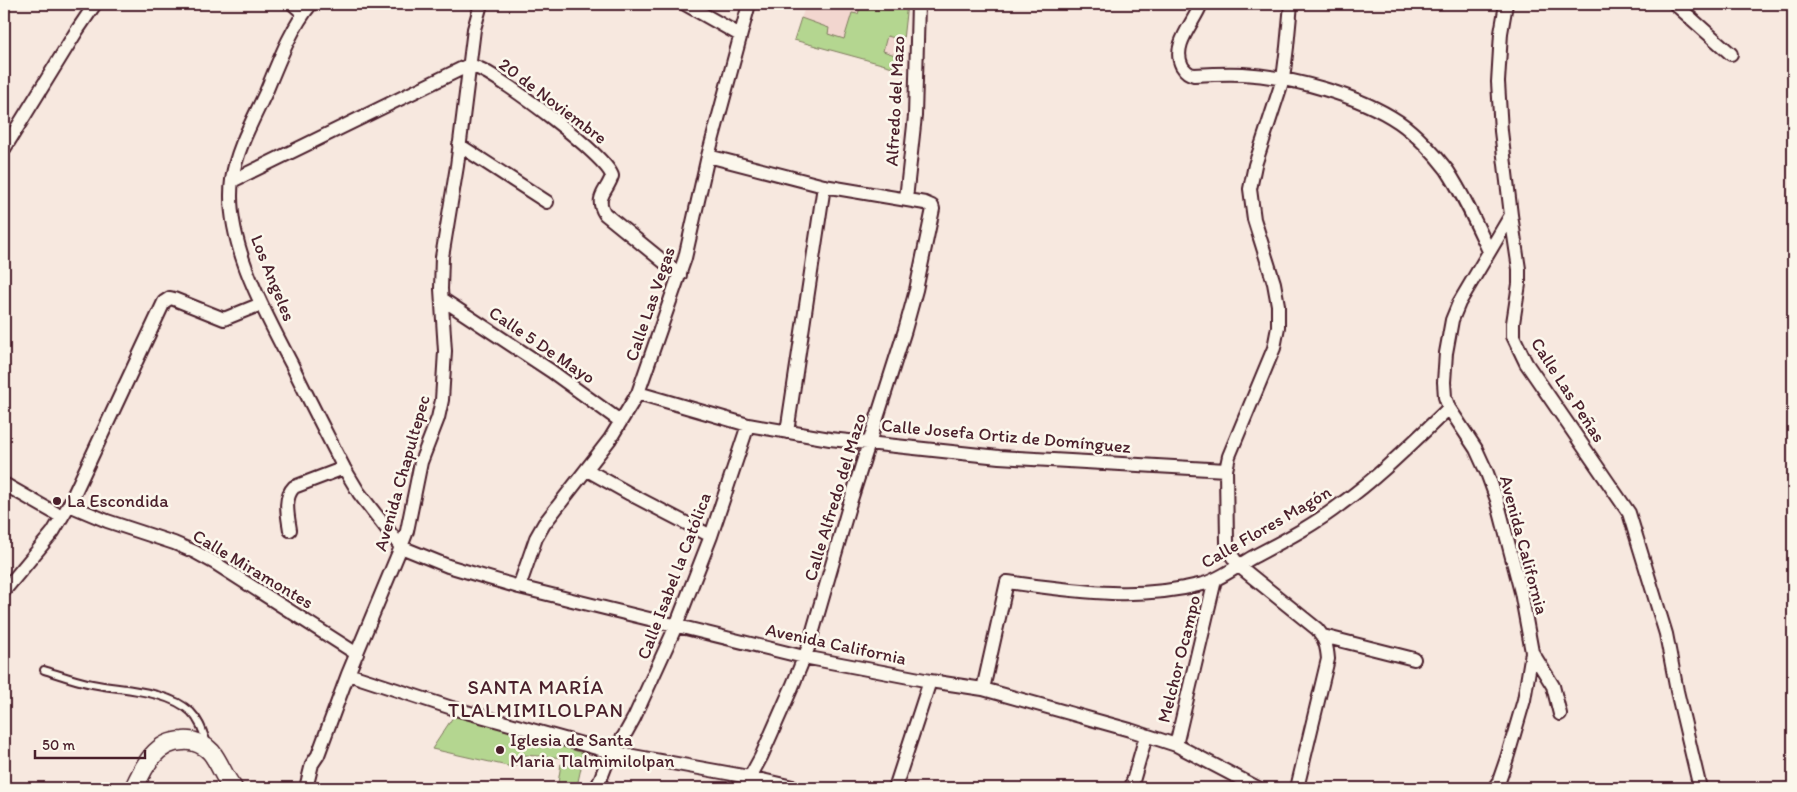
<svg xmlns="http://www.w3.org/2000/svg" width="1797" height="792" font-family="Itim,sans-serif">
  <rect width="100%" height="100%" fill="#f7e8df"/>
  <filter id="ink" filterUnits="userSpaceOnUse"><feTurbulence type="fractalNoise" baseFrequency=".02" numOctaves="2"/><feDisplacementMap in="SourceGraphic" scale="10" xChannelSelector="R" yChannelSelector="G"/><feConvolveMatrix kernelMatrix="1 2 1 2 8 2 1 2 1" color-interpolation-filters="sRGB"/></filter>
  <g filter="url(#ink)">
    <path fill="#f2d6cf" d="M 806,4 L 907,4 L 900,69 L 794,40 Z"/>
    <path fill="#b4d690" stroke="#7f7a5e" d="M 861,4 L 907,4 L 903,40 L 887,36 L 883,51 L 901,57 L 900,69 L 794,40 L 801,18 L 829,28 L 828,34 L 844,39 L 852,13 L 858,14 Z
      M 455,714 L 583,753 L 583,759 L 522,755 L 517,765 L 512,767 L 432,749 Z
      M 561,764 L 581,768 L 577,786 L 558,783 Z"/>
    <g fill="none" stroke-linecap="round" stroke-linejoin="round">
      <defs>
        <path id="service" d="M 44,670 C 60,675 76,681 92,684 C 122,690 168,690 191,712 C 200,721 203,732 207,743"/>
        <path id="minor" d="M 293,4 L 303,13
          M 311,4 C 291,28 278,63 266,92 C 253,120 236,150 232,180 C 224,240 264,311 291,363 C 308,398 326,433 344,468 L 359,493 L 401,547 L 448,566 L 519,587 L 804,657 L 930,681 L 983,689 L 1130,730 L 1176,745 L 1258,788
          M 685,4 L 740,35
          M 1201,4 C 1194,23 1171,45 1182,66 C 1185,71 1188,74 1194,75 C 1210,74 1227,73 1243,74 C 1291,77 1359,95 1399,122 C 1415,133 1435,154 1447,170 C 1464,196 1476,223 1489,251
          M 1291,4 L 1287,47 L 1283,79 L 1255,165 L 1250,189 L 1254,219 L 1274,283 L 1278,305 L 1278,327 L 1274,348 L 1229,456 L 1226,470 L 1227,542 L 1230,553 L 1239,566 L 1317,629 C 1325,638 1327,647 1328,659 L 1297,788
          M 1675,4 L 1731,54
          M 459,145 L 547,202
          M 4,149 L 76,32 L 95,4
          M 708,156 L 824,186 L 925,203 L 932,206 L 933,209 L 916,290 L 905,330 L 849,506 L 808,648 L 792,687 L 761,757 L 744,788
          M 232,181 L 469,65 C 472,66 476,67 480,69 C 502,78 607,156 612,176 C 607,192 594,197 605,214 L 680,275
          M 906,199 L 915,116 L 918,4
          M 1511,215 L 1519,269 L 1519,284 L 1513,323 L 1513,336 L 1526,363 L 1629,513 L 1666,634 L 1677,691 L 1700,788
          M 442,299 L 551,371 L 620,421
          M 638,393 L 748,425 L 830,439 L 999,457 L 1226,470
          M 787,432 L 824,186
          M 587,470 L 630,494 L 711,536
          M 4,484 L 62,517
          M 69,505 L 107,521 L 174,543 L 195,552 L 215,563 L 357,654
          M 290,530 C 288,516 283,498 294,487 L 344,468
          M 519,587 L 536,538 L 544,524 L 610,439 L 638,393 L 685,258 L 708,156 L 749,4
          M 4,591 L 53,532 L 69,505 L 164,302 L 170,298 L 174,299 L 224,319 L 261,304
          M 1323,636 L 1414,659
          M 1532,652 L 1553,686 L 1560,714
          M 348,674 L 452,708 L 611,752 L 749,777 L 797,788
          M 983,689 L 1007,582 C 1075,591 1135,601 1203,584 C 1221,579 1237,566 1253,557 C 1283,541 1314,525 1341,504 C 1380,476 1414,441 1449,408
          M 1176,745 L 1215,580
          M 306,788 L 312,764 L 318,755 L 348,674 L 401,547 L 407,531 L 421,462 L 438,418 L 442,400 L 445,351 L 441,289 L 442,257 L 457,166 L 474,29 L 481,4
          M 597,788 L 611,752 L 624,736 L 634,718 L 676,626 L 711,536 L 748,425
          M 895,788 L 930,681
          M 1131,788 L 1146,736
          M 1494,788 L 1499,781 L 1507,758 L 1524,700 L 1532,652 L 1521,592 L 1497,500 L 1487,473 L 1476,449 L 1449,408 L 1445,397 L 1444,382 L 1446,353 L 1452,320 L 1459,303 L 1511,215 L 1501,131 L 1498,82 L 1501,33 L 1506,4"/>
        <path id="secondary" d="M 134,788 C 144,766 156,741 183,741 C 194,740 204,745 211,752 C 220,763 224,778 233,788"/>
      </defs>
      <use href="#service" stroke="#4a1f2b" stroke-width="10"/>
      <use href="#minor" stroke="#4a1f2b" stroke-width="16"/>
      <use href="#secondary" stroke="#4a1f2b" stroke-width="21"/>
      <use href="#service" stroke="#fbf7ec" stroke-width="6"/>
      <use href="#minor" stroke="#fbf7ec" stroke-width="12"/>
      <use href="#secondary" stroke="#fbf7ec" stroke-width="18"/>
    </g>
  </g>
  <g fill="#4a1f2b" stroke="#fbf7ec" stroke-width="2">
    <circle cx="57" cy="501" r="5"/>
    <circle cx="500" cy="750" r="5"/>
  </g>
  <g text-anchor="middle" stroke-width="5" stroke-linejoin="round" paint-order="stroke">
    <g font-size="18" fill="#4a1f2b" stroke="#fbf7ec">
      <text transform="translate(553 101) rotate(37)" y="6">20 de Noviembre</text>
      <text transform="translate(895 101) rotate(-87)" y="6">Alfredo del Mazo</text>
      <text transform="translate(273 278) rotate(68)" y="6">Los Angeles</text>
      <text transform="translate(650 304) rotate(-71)" y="6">Calle Las Vegas</text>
      <text transform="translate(542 345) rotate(34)" y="6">Calle 5 De Mayo</text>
      <text transform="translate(1568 390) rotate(57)" y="6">Calle Las Peñas</text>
      <text transform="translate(1006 436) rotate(5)" y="6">Calle Josefa Ortiz de Domínguez</text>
      <text transform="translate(402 473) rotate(-74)" y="6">Avenida Chapultepec</text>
      <text transform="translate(835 497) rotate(-73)" y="6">Calle Alfredo del Mazo</text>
      <text transform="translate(1266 527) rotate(-30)" y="6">Calle Flores Magón</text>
      <text transform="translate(1524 545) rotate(75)" y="6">Avenida California</text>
      <text transform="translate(253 569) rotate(31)" y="6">Calle Miramontes</text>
      <text transform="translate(674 576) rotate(-69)" y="6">Calle Isabel la Católica</text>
      <text transform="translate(836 644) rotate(12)" y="6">Avenida California</text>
      <text transform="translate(1179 659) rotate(-76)" y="6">Melchor Ocampo</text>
    </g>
    <g font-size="18" fill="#4a1f2b" stroke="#fbf7ec" text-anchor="start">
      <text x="67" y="507">La Escondida</text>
      <text x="510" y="746">Iglesia de Santa<tspan x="510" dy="21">Maria Tlalmimilolpan</tspan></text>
    </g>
    <g font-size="20" letter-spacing="1" fill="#4a1f2b" stroke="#fbf7ec">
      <text x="536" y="694">SANTA MARÍA<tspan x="536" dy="23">TLALMIMILOLPAN</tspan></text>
    </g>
  </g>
  <rect width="1797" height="792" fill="none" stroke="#fbf7ec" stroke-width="20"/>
  <rect x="10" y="10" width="1777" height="772" fill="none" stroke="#4a1f2b" stroke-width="2" filter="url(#ink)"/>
  <path d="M35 750v8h110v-8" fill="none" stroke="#4a1f2b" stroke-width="2.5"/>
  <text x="42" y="750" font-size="15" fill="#4a1f2b" stroke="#fbf7ec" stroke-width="4" paint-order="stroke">50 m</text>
</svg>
